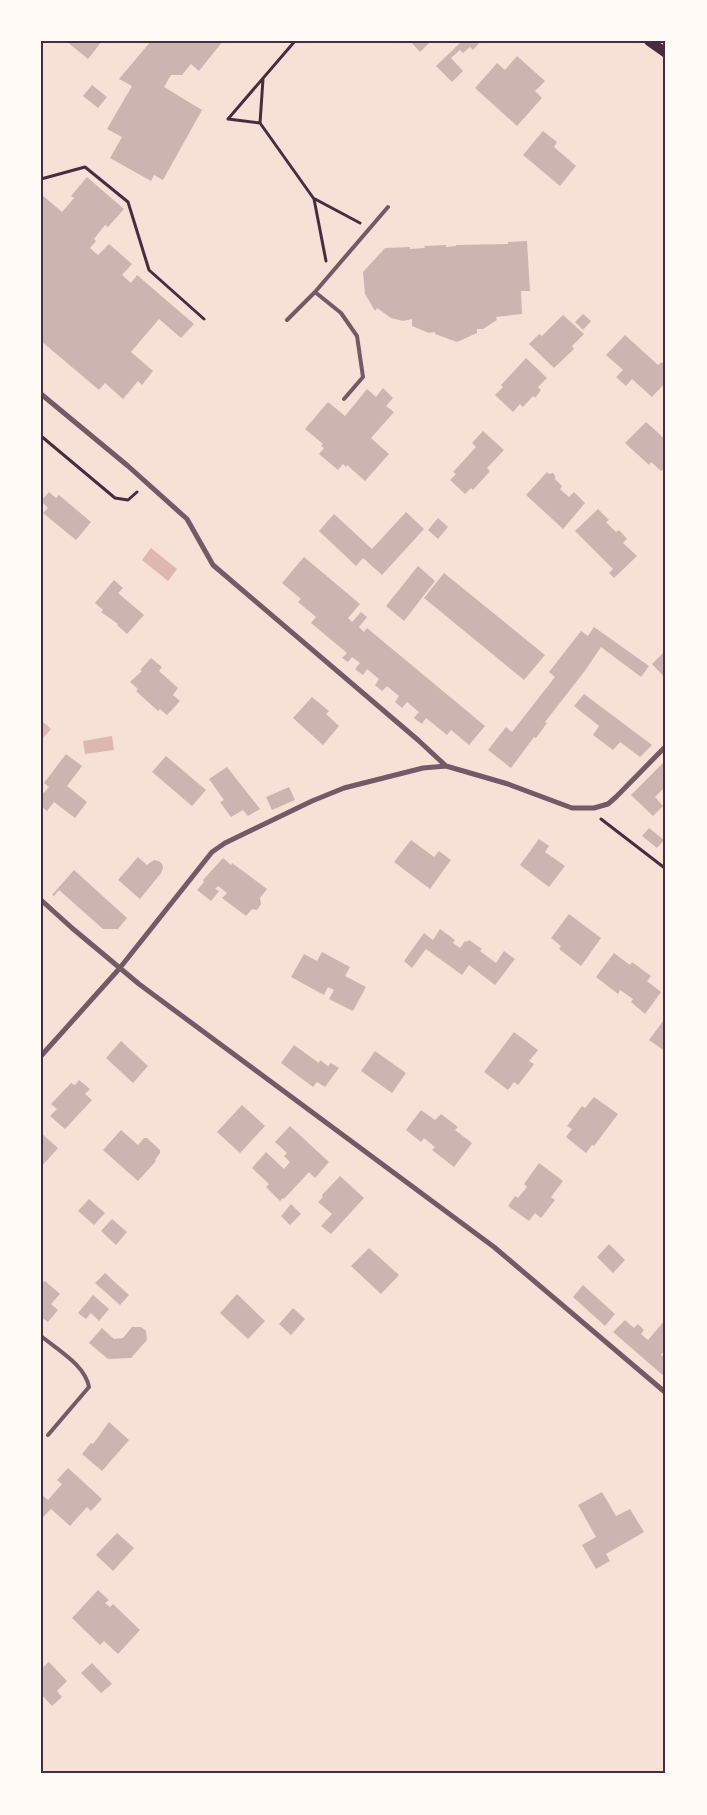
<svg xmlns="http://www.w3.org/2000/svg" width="707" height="1815" font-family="'PT Sans',sans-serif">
  <rect width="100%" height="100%" fill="#f7e1d7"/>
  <path fill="#dcb8b0" d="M 151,548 L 177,569 L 168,581 L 142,560 Z
    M 41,720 L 51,729 L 43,738 L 41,737 Z
    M 112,736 L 114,750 L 85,754 L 83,741 Z"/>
  <path fill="#ccb4b1" d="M 66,41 L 102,41 L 88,59 Z
    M 151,41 L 223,41 L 199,71 L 191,64 L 182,75 L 171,75 L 164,87 L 202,110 L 163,180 L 154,175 L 151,181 L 110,158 L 122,137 L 107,129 L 132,86 L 119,79 Z
    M 410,41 L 431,41 L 420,52 Z
    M 462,41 L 481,41 L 473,50 L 470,47 L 463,53 L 460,50 L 451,58 L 463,71 L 452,82 L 436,66 Z
    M 517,56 L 545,81 L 535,91 L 542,98 L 517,126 L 475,88 L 497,63 L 505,70 Z
    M 92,85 L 107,97 L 98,108 L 83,96 Z
    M 543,131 L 557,142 L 554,147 L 576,166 L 560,186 L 523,155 Z
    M 87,177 L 124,209 L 108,227 L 105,225 L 94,239 L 96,241 L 90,248 L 98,255 L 109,244 L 132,264 L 122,275 L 131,283 L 137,275 L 194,324 L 181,338 L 159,319 L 131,352 L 153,371 L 142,385 L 138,381 L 123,399 L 105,383 L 99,390 L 41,341 L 41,194 L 62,212 L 74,198 L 71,196 Z
    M 527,241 L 530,291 L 521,291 L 522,314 L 496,317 L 497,320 L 483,329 L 477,329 L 477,333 L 457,342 L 435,334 L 435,332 L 429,333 L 412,326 L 412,319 L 403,321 L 391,318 L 377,308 L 375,311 L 365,294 L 363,272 L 385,248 L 410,247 L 410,249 L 425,248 L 424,246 L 446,245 L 446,247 L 456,246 L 456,245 L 508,244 L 508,242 Z
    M 583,314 L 591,321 L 583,330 L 575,322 Z
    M 563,315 L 584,334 L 572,346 L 574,349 L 554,368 L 529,344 L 539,334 L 542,336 Z
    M 625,335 L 658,365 L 662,362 L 666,366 L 666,382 L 652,397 L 632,379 L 626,386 L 616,377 L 623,370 L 606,355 Z
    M 526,358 L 547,378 L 538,387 L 541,390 L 535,398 L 533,396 L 523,407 L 520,404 L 513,412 L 495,395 L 503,387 L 501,385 Z
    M 383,388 L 393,398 L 386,406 L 394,412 L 371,438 L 389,454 L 365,481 L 347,465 L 346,467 L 343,464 L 338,470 L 319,454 L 324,448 L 321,446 L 323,444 L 305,429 L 328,402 L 345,416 L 367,389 L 376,397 Z
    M 646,422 L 666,440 L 666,467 L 661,471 L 651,462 L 649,465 L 625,443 Z
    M 483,431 L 504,450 L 487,468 L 490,471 L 473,490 L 471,488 L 465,494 L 450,480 L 456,474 L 453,472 L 476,447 L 472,443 Z
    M 547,472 L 549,474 L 553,473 L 555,476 L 555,479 L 562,486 L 560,489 L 569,497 L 574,492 L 585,503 L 563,529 L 526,495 Z
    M 49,492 L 56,498 L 59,495 L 91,522 L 76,540 L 43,513 L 48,508 L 41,501 Z
    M 598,509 L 609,520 L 606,522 L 616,532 L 619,530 L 627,539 L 623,543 L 637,556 L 614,578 L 609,573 L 613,569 L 575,531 Z
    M 406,512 L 424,529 L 382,575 L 363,558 L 356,566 L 319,531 L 334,514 L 372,549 Z
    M 438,518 L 448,527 L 438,539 L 428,530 Z
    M 304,557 L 360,604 L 348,618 L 352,622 L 361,612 L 367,617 L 359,627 L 364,632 L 367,628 L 485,726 L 469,745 L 451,730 L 447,735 L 426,718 L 422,724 L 414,718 L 419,712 L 407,702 L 402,708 L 395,702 L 399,696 L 387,686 L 382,691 L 375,685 L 379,679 L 367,669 L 363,675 L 355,669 L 360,663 L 352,657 L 348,662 L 342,658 L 347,653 L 311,623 L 316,617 L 298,602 L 301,599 L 282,583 Z
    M 418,566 L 435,581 L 404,621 L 386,606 Z
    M 444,573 L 545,655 L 524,680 L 424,598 Z
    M 114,580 L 123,588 L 118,593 L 144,615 L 127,634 L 117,625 L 118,624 L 101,612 L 103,610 L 95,603 Z
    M 594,627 L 649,666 L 641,677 L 601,647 L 584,672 L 545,722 L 547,723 L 536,738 L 534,737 L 511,768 L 488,750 L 506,727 L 512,732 L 555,677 L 549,672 L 581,631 L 588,636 Z
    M 664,652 L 666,653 L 666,679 L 652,664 Z
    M 151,658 L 162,667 L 159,671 L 178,688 L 173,695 L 180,701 L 167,715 L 160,709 L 158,711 L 136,691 L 138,689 L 130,682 L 142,671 L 140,670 Z
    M 584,694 L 652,745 L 640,757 L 620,742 L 613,750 L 593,735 L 599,726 L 574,706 Z
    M 312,697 L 329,711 L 326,714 L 339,726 L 323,745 L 293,718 Z
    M 66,754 L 82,766 L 67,786 L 87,802 L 75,818 L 54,802 L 47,811 L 41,806 L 41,796 L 49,787 L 44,783 Z
    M 166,756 L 206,790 L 192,806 L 152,772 Z
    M 666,760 L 666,786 L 655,797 L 663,806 L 653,816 L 631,795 Z
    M 227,767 L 260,809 L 248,816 L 243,810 L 231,817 L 220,802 L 224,800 L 209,779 Z
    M 289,787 L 295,800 L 272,810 L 266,797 Z
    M 649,828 L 664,840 L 657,848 L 642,836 Z
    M 539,839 L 549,846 L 545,852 L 565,866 L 549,887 L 520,865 Z
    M 411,840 L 434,857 L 439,851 L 451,860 L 430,889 L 394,862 Z
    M 138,857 L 147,865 L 154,860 L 159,861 L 162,864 L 163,868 L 161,873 L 140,899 L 118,880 Z
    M 223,858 L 231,865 L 232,863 L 267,889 L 260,898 L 261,904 L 257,910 L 252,909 L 246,916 L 222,898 L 227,893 L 218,886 L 215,889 L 219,891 L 211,901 L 197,890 L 204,882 L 203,880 Z
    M 74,870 L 127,918 L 118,929 L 103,929 L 59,890 L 54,896 L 52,895 Z
    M 569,914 L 601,938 L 581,966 L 559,949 L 561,946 L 551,938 Z
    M 440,929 L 455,940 L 453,943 L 460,948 L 465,941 L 467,942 L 469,940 L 482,949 L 480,951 L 496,963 L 504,951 L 515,959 L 495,985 L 469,965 L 462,975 L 426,949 L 412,968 L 404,961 L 424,933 L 433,940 Z
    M 322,952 L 350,967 L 345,976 L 366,987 L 353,1011 L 329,999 L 334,990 L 328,987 L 324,995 L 291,977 L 304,954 L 317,961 Z
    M 614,953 L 630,965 L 632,962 L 651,976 L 647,981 L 661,992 L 645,1014 L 631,1002 L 633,999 L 620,990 L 618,994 L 596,977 Z
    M 666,1017 L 666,1052 L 649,1040 Z
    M 514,1032 L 538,1050 L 529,1061 L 534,1064 L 529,1071 L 518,1085 L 514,1082 L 508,1090 L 484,1072 Z
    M 121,1041 L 148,1066 L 133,1083 L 106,1058 Z
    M 294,1045 L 319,1063 L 320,1060 L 328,1066 L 331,1063 L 339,1068 L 325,1087 L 317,1082 L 313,1087 L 281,1063 Z
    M 375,1051 L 406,1073 L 392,1093 L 361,1071 Z
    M 79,1080 L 90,1089 L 85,1094 L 92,1100 L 65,1129 L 50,1116 L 57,1109 L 51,1104 L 71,1083 L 75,1085 Z
    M 594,1097 L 618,1114 L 594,1146 L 592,1145 L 586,1153 L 566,1137 L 572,1129 L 567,1126 L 582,1106 L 585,1108 Z
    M 242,1105 L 265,1126 L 240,1153 L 217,1132 Z
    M 421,1110 L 435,1120 L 441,1114 L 458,1127 L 455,1130 L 472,1143 L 454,1167 L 432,1150 L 435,1147 L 424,1138 L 421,1142 L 406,1130 Z
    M 290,1126 L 329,1162 L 315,1178 L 309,1172 L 284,1199 L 283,1198 L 280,1201 L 266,1187 L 269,1184 L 252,1168 L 266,1152 L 284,1169 L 290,1162 L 284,1156 L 287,1153 L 275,1142 Z
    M 121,1130 L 138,1145 L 144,1138 L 147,1138 L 160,1150 L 160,1153 L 155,1160 L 156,1161 L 138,1181 L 103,1150 Z
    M 41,1133 L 58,1148 L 41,1167 Z
    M 539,1163 L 563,1181 L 551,1197 L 555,1200 L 541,1218 L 535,1213 L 529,1221 L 508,1206 L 515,1196 L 518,1198 L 527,1187 L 524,1184 Z
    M 340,1176 L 364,1198 L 331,1234 L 321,1226 L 332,1214 L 318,1202 L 323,1197 L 322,1195 Z
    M 89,1199 L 105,1213 L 94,1225 L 78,1211 Z
    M 291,1204 L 301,1214 L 290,1225 L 281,1216 Z
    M 112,1219 L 127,1232 L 116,1245 L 101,1231 Z
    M 609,1244 L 625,1260 L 613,1273 L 597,1257 Z
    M 369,1248 L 399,1275 L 381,1294 L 351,1266 Z
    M 105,1273 L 129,1295 L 120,1305 L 95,1283 Z
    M 41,1281 L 43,1282 L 45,1281 L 60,1294 L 51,1304 L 58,1310 L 48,1322 L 41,1317 Z
    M 583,1285 L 615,1314 L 605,1326 L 573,1297 Z
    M 237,1294 L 265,1321 L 248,1339 L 220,1313 Z
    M 93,1295 L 109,1309 L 99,1321 L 91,1313 L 86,1319 L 78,1313 Z
    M 293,1308 L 305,1319 L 291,1335 L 279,1324 Z
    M 625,1320 L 634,1328 L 638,1324 L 644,1330 L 641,1334 L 648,1340 L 665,1320 L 666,1320 L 666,1349 L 661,1355 L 666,1358 L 666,1378 L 613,1332 Z
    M 132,1327 L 141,1327 L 146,1331 L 147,1340 L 131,1358 L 108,1359 L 89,1343 L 102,1328 L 114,1339 L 123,1338 Z
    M 109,1422 L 129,1440 L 102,1471 L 82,1454 L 91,1443 L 93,1444 Z
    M 68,1468 L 102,1499 L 91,1511 L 87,1507 L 70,1526 L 51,1509 L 42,1518 L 41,1517 L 41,1494 L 48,1500 L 62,1484 L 57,1480 Z
    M 602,1492 L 616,1516 L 630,1509 L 644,1532 L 606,1554 L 610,1561 L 596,1569 L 582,1545 L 596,1537 L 578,1505 Z
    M 117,1533 L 134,1548 L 113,1571 L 96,1555 Z
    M 98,1590 L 109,1600 L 105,1603 L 110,1607 L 113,1604 L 140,1630 L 118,1654 L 104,1641 L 100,1645 L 72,1618 Z
    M 49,1662 L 67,1681 L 57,1691 L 62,1697 L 52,1706 L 41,1694 L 41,1669 Z
    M 92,1663 L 112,1684 L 101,1693 L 81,1673 Z"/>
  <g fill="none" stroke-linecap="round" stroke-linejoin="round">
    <path stroke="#4a2c40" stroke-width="3" d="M 228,119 L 260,123 L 314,199 L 326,261
      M 228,119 L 295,41
      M 260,123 L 263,79
      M 41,179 L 85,167 L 128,202 L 149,270 L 204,319
      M 315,199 L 360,223
      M 41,436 L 115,498 L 128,500 L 137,492
      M 601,819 L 666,869"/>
    <path stroke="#755966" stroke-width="4" d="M 315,292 L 341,313 L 357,336 L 363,377 L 344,399
      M 287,320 L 315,292 L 388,207
      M 41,1336 C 58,1350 85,1365 89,1387 L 48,1435"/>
    <path stroke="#755966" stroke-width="5" d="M 41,394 L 128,466 L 187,519 L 213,565 L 418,740 L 446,766
      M 41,900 L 72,928 L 139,984 L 494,1247 L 666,1393
      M 41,1056 L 119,969 L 212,852 L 225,843 L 312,801 L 344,788 L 423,768 L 446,766 L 508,784 L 572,808 L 594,808 L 608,804 L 616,797 L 666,746"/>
    <path stroke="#4a2c40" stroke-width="10" d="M 649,41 L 666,53"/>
  </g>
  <rect width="707" height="1815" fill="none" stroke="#fffaf5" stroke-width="85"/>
  <rect x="42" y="42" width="622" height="1730" fill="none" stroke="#4a2c40" stroke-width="2"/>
</svg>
